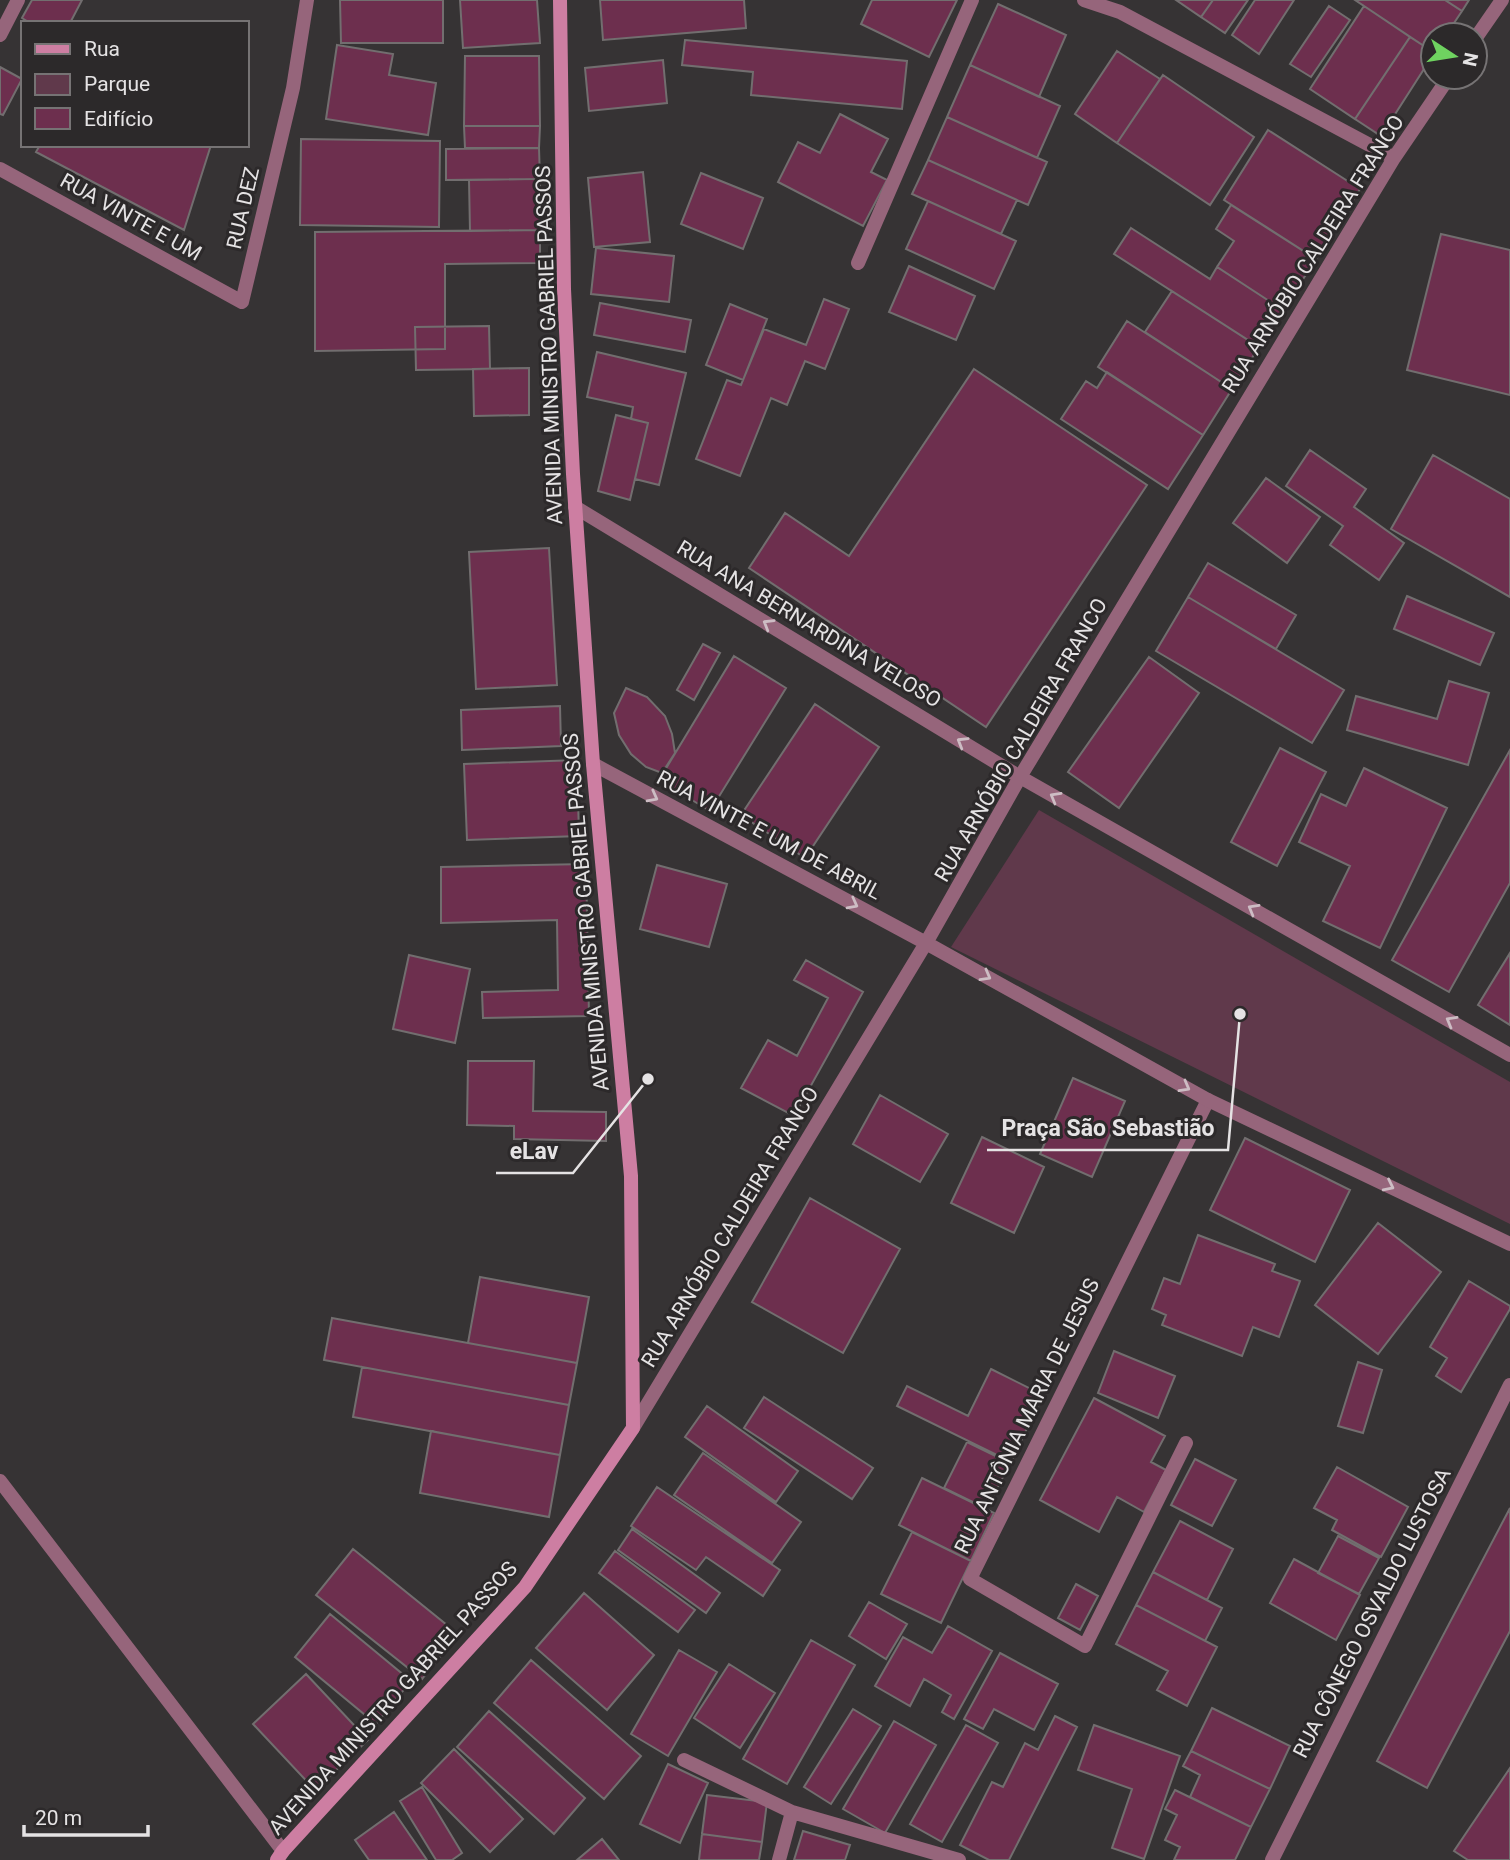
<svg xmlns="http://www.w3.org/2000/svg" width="1510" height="1860" font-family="Roboto,sans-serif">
  <rect width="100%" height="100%" fill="#363334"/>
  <path fill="#60394b" d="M 1039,810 L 1510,1082 L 1510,1224 L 951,947 Z"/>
  <path fill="#6d2f4e" stroke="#726e6f" stroke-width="2" d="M 32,0 L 82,0 L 70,23 L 30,23 L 22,18 Z
    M 340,0 L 443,0 L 443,43 L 341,43 Z
    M 460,0 L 537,0 L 540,43 L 463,48 Z
    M 600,0 L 744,0 L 746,28 L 603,40 Z
    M 872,0 L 957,0 L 929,57 L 861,24 Z
    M 1176,0 L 1213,0 L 1201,17 Z
    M 1213,0 L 1248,0 L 1225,33 L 1201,17 Z
    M 1255,0 L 1294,0 L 1259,54 L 1232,35 Z
    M 1355,0 L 1445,0 L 1462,11 L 1446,35 L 1433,35 L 1433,52 Z
    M 1445,0 L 1469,0 L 1462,11 Z
    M 998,4 L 1066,35 L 1039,97 L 970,65 Z
    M 1329,6 L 1350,20 L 1311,77 L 1290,64 Z
    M 1364,6 L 1410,37 L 1355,119 L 1310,89 Z
    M 1410,37 L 1433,52 L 1433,55 L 1381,136 L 1355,119 Z
    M 685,40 L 907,61 L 902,109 L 751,95 L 753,72 L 682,65 Z
    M 337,45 L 393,54 L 389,75 L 436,83 L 428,135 L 326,119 Z
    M 1117,51 L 1160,79 L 1117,143 L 1075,114 Z
    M 465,56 L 539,56 L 540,126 L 464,126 Z
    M 663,60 L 667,103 L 589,111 L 585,68 Z
    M 970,65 L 1060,106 L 1037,158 L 947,117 Z
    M 0,67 L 22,79 L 3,115 L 0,114 Z
    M 1163,75 L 1254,137 L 1210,205 L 1117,143 Z
    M 840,114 L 888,139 L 871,172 L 887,180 L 863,226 L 778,182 L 798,142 L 820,153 Z
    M 947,117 L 1047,162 L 1028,205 L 928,160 Z
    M 464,126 L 540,126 L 539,148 L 465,148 Z
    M 1268,130 L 1360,189 L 1316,259 L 1224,200 Z
    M 301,139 L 440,141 L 439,227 L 300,225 Z
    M 40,145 L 211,145 L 184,230 L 36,152 Z
    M 539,148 L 540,179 L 446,180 L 446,149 Z
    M 928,160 L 1017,200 L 1001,234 L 912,194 Z
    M 643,172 L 650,242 L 594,247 L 588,178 Z
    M 701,173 L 763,198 L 743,249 L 681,224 Z
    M 540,179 L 540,230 L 470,231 L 469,180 Z
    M 928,201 L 1016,241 L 994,289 L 906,249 Z
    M 1231,205 L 1316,259 L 1283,310 L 1217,267 L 1234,241 L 1216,229 Z
    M 1131,228 L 1210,279 L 1217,267 L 1283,310 L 1259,347 L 1114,254 Z
    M 540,230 L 540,263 L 445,264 L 445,349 L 315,351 L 315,232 Z
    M 1441,234 L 1510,250 L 1510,395 L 1407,370 Z
    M 596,248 L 674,256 L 669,302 L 591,294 Z
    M 909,266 L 975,296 L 956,340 L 889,312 Z
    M 1172,291 L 1259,347 L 1232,389 L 1145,332 Z
    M 824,299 L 849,309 L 825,369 L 805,361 L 787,405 L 771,398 L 740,476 L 696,459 L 727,380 L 741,385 L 764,329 L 806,345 Z
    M 600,303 L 691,320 L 685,352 L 594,335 Z
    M 730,304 L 767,319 L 743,380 L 706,365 Z
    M 1127,321 L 1232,389 L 1203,435 L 1098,367 Z
    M 489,326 L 490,369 L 416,370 L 415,327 Z
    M 597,352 L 686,373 L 659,485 L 635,479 L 648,423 L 631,419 L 633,407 L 587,397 Z
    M 529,368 L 529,415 L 474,416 L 473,369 Z
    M 974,369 L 1147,485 L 986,727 L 749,568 L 785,513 L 849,556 Z
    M 1107,372 L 1203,435 L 1168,489 L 1061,419 L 1086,381 L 1097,388 Z
    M 616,415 L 648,423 L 630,500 L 598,491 Z
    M 1310,450 L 1366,489 L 1354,507 L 1404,543 L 1379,580 L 1330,545 L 1343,526 L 1286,486 Z
    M 1433,455 L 1510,499 L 1510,597 L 1391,529 Z
    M 1266,478 L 1320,517 L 1287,563 L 1233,523 Z
    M 549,548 L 557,685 L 476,689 L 469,552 Z
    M 1208,563 L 1296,615 L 1276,649 L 1188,597 Z
    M 1407,596 L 1494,633 L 1480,665 L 1394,629 Z
    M 1188,597 L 1344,690 L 1312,743 L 1156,651 Z
    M 703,644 L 720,653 L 694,700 L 677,690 Z
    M 734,656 L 786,688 L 710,811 L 659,780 Z
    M 1149,657 L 1199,693 L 1119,808 L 1068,772 Z
    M 1449,681 L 1489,693 L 1468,765 L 1347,730 L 1356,696 L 1437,719 Z
    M 626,688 L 647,697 L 665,716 L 672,734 L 675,753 L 662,773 L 646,767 L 631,754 L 619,735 L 614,713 Z
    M 815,704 L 879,747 L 805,858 L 741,815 Z
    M 560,706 L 561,746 L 462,750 L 461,710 Z
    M 1280,748 L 1326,772 L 1277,866 L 1231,842 Z
    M 1510,750 L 1510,883 L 1449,992 L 1392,960 Z
    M 577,760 L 579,836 L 467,840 L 464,764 Z
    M 1364,768 L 1447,808 L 1380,948 L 1323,921 L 1350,866 L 1299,842 L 1321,794 L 1346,806 Z
    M 586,864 L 589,1016 L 483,1018 L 482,992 L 558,990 L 557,920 L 441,923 L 441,867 Z
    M 657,865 L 727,884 L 709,947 L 640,929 Z
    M 1510,953 L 1510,1025 L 1478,1005 Z
    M 409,955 L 470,969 L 455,1043 L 393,1029 Z
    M 806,960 L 863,992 L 794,1116 L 741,1088 L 768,1040 L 797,1056 L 828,998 L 794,980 Z
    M 468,1061 L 534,1061 L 533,1111 L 606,1112 L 606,1141 L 514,1139 L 514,1126 L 467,1125 Z
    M 1073,1078 L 1125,1101 L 1092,1177 L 1040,1154 Z
    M 880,1095 L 948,1134 L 920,1182 L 853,1144 Z
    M 982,1137 L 1044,1167 L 1014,1233 L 951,1203 Z
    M 1245,1138 L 1350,1190 L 1315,1262 L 1210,1210 Z
    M 810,1198 L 900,1249 L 843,1353 L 752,1302 Z
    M 1378,1223 L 1441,1272 L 1378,1354 L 1315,1305 Z
    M 1198,1235 L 1275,1264 L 1272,1271 L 1300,1281 L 1279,1337 L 1253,1327 L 1242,1356 L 1162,1325 L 1166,1315 L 1152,1309 L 1164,1278 L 1180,1284 Z
    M 480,1277 L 589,1297 L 577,1363 L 468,1343 Z
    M 1469,1281 L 1510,1306 L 1510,1309 L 1461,1392 L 1436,1376 L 1447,1358 L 1430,1347 Z
    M 332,1318 L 577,1363 L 569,1405 L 324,1360 Z
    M 1114,1351 L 1175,1376 L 1158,1418 L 1098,1393 Z
    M 1358,1362 L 1382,1370 L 1363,1433 L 1338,1426 Z
    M 362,1367 L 569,1405 L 560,1455 L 353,1417 Z
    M 991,1369 L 1043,1395 L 1011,1462 L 897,1406 L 907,1386 L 968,1416 Z
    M 764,1397 L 873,1468 L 852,1499 L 744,1428 Z
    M 1094,1398 L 1165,1436 L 1151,1462 L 1166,1470 L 1144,1512 L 1117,1497 L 1099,1532 L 1040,1500 Z
    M 707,1406 L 798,1471 L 776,1502 L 685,1437 Z
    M 431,1431 L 560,1455 L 549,1517 L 420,1493 Z
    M 967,1442 L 1010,1463 L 987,1509 L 944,1488 Z
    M 703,1453 L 801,1522 L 772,1563 L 674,1495 Z
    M 1195,1459 L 1236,1480 L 1212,1526 L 1171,1505 Z
    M 1337,1467 L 1408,1507 L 1381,1557 L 1332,1530 L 1337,1520 L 1314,1508 Z
    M 922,1478 L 994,1513 L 971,1561 L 899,1525 Z
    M 657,1487 L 780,1570 L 763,1596 L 706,1557 L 696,1570 L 631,1526 Z
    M 1510,1508 L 1510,1631 L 1427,1788 L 1377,1761 Z
    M 1180,1521 L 1233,1549 L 1207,1600 L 1153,1572 Z
    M 632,1529 L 720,1593 L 706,1613 L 618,1550 Z
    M 912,1532 L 971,1561 L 941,1623 L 881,1594 Z
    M 1338,1536 L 1379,1558 L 1359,1594 L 1318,1573 Z
    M 353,1549 L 458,1634 L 422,1679 L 316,1595 Z
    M 615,1551 L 695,1610 L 678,1632 L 599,1573 Z
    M 1294,1559 L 1360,1595 L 1336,1640 L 1270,1603 Z
    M 1153,1572 L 1222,1608 L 1205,1641 L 1136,1605 Z
    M 1076,1584 L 1098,1596 L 1080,1630 L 1058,1618 Z
    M 584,1593 L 654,1655 L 607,1710 L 536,1648 Z
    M 869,1602 L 907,1624 L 886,1659 L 849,1636 Z
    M 1136,1605 L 1217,1647 L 1187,1706 L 1157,1690 L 1168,1671 L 1116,1644 Z
    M 330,1614 L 411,1681 L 376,1724 L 295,1657 Z
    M 948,1626 L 992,1651 L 954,1719 L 942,1712 L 951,1695 L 924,1679 L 910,1706 L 875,1686 L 903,1637 L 932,1653 Z
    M 811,1640 L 855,1665 L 787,1784 L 743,1759 Z
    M 679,1650 L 717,1672 L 668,1756 L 631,1734 Z
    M 1000,1653 L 1058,1684 L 1034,1730 L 994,1709 L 983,1729 L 964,1719 Z
    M 531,1660 L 641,1756 L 604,1799 L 494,1703 Z
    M 729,1664 L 775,1693 L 740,1748 L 694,1718 Z
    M 306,1674 L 368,1740 L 315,1790 L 253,1724 Z
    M 1212,1708 L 1290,1746 L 1270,1789 L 1191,1751 Z
    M 853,1709 L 881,1726 L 831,1804 L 804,1787 Z
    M 489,1711 L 585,1798 L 554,1834 L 457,1747 Z
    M 1055,1716 L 1077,1727 L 1009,1860 L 989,1860 L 960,1845 L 992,1782 L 1003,1787 L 1025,1743 L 1038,1750 Z
    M 894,1721 L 936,1745 L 885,1833 L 843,1809 Z
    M 966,1725 L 998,1743 L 942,1842 L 910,1824 Z
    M 1094,1725 L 1180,1756 L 1144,1859 L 1112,1848 L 1132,1789 L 1078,1770 Z
    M 454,1749 L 523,1819 L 490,1852 L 421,1783 Z
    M 1191,1751 L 1270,1789 L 1251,1827 L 1190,1797 L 1200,1775 L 1183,1766 Z
    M 668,1764 L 708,1783 L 680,1843 L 640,1824 Z
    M 1510,1768 L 1510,1860 L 1468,1860 L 1454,1851 Z
    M 422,1787 L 462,1853 L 452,1860 L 436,1860 L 400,1801 Z
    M 1175,1790 L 1251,1827 L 1235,1860 L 1174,1860 L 1180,1847 L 1165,1840 L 1177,1815 L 1165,1809 Z
    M 707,1795 L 767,1802 L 762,1842 L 702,1834 Z
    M 394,1812 L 427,1860 L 369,1860 L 355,1840 Z
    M 803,1831 L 850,1845 L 845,1860 L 794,1860 Z
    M 702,1834 L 762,1842 L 759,1860 L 699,1860 Z
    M 602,1839 L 619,1860 L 577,1860 Z"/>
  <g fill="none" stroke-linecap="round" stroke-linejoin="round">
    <path stroke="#96657b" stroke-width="14" d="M 1186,1443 L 1085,1646 L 970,1579 L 1208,1100
      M 0,1481 L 283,1851"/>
    <path stroke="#96657b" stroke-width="14" d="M 1084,0 L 1120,12 L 1394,158
      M 0,35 L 18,0
      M 1475,39 L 1502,0
      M 0,169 L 242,302 L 293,88 L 307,0
      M 858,263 L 972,0
      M 575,507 L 1020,777 L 1510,1055
      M 593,764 L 926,943 L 1208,1100 L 1510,1244
      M 633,1428 L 926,943 L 1020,777 L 1394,158 L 1449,77
      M 684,1760 L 792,1812 L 959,1860
      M 779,1860 L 792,1812
      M 1272,1860 L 1510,1385"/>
    <path stroke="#cd7ea2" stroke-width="14" d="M 277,1860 L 283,1851 L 525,1587 L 633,1428 L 631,1176 L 593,764 L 573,474 L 564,289 L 560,0"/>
  </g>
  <defs><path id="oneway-chevron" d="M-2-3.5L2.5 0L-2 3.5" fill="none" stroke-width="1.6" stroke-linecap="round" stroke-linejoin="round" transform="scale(1.75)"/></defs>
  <g stroke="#cdbdc4">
    <use href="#oneway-chevron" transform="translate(768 624) rotate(-149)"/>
    <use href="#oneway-chevron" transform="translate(962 742) rotate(-149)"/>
    <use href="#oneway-chevron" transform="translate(653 797) rotate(28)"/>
    <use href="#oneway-chevron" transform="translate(1055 797) rotate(-150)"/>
    <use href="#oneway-chevron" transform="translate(853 904) rotate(28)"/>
    <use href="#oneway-chevron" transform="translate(1253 909) rotate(-150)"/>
    <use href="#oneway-chevron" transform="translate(986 976) rotate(29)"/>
    <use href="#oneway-chevron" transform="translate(1451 1021) rotate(-150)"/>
    <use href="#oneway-chevron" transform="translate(1185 1087) rotate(29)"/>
    <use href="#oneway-chevron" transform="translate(1389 1186) rotate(26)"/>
  </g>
  <g text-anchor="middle" stroke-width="6" stroke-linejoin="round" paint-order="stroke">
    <g font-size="21" fill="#e5e3e4" stroke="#2c292a">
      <text transform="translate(243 208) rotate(-77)" y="7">RUA DEZ</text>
      <text transform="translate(131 217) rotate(29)" y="7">RUA VINTE E UM</text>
      <text transform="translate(1313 254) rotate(-58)" y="7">RUA ARNÓBIO CALDEIRA FRANCO</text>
      <text transform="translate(549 345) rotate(-92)" y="7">AVENIDA MINISTRO GABRIEL PASSOS</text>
      <text transform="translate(809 624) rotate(31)" y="7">RUA ANA BERNARDINA VELOSO</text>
      <text transform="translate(1021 740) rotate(-60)" y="7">RUA ARNÓBIO CALDEIRA FRANCO</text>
      <text transform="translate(769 835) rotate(28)" y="7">RUA VINTE E UM DE ABRIL</text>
      <text transform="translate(586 912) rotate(-95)" y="7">AVENIDA MINISTRO GABRIEL PASSOS</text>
      <text transform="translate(730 1227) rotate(-59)" y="7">RUA ARNÓBIO CALDEIRA FRANCO</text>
      <text transform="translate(1027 1416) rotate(-64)" y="7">RUA ANTÔNIA MARIA DE JESUS</text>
      <text transform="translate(1372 1613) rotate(-63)" y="7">RUA CÔNEGO OSVALDO LUSTOSA</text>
      <text transform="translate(393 1698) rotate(-48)" y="7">AVENIDA MINISTRO GABRIEL PASSOS</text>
    </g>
  </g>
  <path fill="none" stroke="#e5e3e4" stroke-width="2.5" d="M1240 1014L1228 1150H987M648 1079L573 1173H496"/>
  <g fill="#e5e3e4" stroke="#2c292a" stroke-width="2.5">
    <circle cx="1240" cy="1014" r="7"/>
    <circle cx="648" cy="1079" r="7"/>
  </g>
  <g font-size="23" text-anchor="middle" font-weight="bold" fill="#e5e3e4" stroke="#2c292a" stroke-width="6" stroke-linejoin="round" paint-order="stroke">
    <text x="1108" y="1136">Praça São Sebastião</text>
    <text x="534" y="1159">eLav</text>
  </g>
  <rect x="21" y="21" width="228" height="126" fill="#2c292a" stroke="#767374" stroke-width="2"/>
  <rect x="35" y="44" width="35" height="10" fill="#cd7ea2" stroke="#767374" stroke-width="2"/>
  <text x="84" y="56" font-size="21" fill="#e5e3e4">Rua</text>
  <rect x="35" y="74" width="35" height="21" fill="#60394b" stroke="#767374" stroke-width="2"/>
  <text x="84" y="91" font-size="21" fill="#e5e3e4">Parque</text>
  <rect x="35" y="108" width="35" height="21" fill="#6d2f4e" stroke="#767374" stroke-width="2"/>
  <text x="84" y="126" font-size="21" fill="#e5e3e4">Edifício</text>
  <g transform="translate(1454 56) rotate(102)"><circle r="33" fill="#2c292a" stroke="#767374" stroke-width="2"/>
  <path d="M0-5L12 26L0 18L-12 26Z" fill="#6fd360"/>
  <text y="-10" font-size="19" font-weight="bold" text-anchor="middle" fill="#e5e3e4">N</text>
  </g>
  <path d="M24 1825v10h124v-10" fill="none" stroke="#e5e3e4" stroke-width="3.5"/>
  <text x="35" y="1825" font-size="21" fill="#e5e3e4" stroke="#2c292a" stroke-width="5" paint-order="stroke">20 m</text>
</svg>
